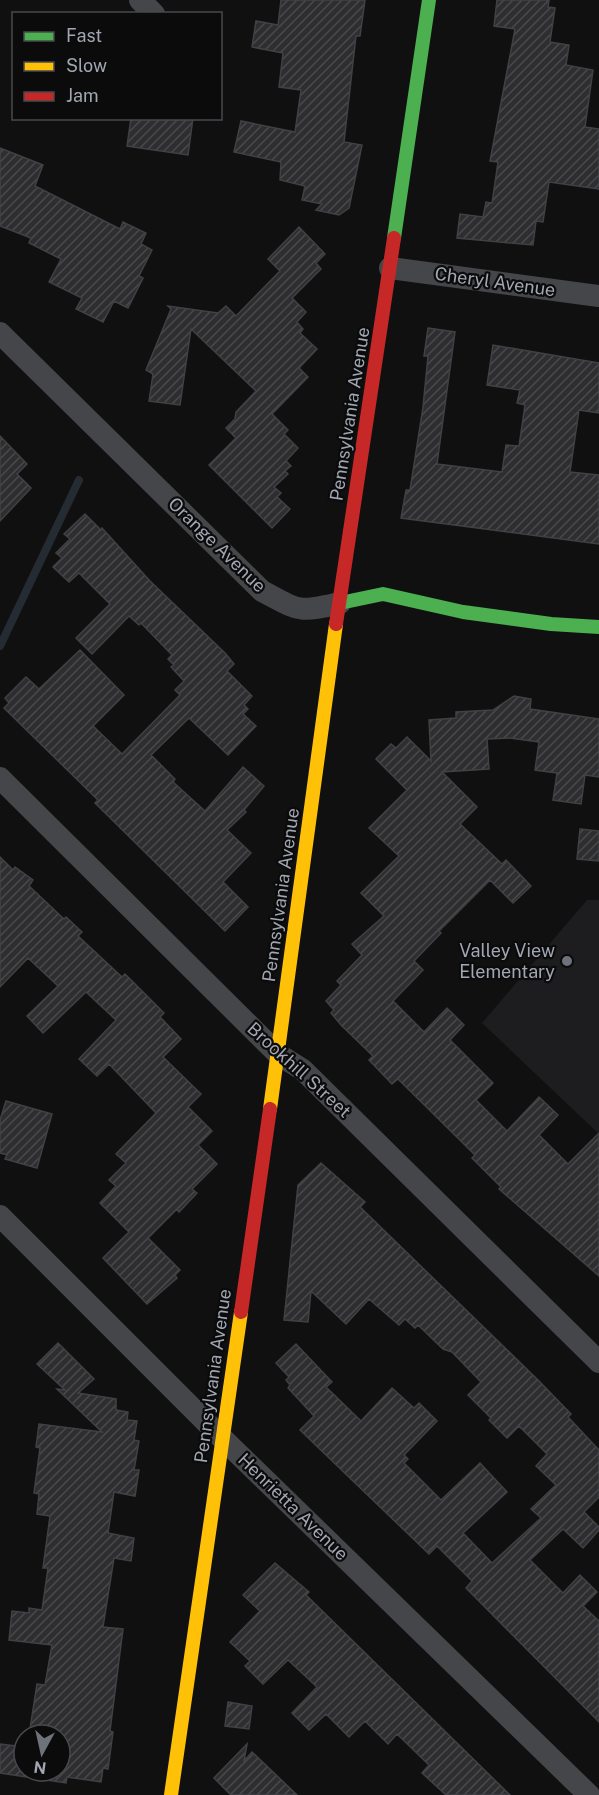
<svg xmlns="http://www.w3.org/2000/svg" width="599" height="1795" font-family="'Public Sans',sans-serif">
  <defs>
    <pattern id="building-hatch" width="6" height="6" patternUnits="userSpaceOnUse" patternTransform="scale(1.5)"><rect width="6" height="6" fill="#2e2e30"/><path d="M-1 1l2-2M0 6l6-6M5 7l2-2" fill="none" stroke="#49494c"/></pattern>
  </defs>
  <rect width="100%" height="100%" fill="#101011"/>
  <path fill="#1d1d1f" d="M 587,900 L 599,900 L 599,1134 L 482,1023 Z"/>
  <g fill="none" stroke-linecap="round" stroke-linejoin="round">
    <path stroke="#252b32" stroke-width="8" d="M 0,646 L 79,480"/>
  </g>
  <path fill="url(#building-hatch)" stroke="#404144" stroke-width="1.5" d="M 281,0 L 365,0 L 360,36 L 356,36 L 344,142 L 362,145 L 349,208 L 339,215 L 316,210 L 322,204 L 302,200 L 305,186 L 280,180 L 281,162 L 234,152 L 241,121 L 295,132 L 301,90 L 279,87 L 283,53 L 252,47 L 256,21 L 278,25 Z
    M 497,0 L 549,0 L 548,7 L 555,8 L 550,42 L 569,45 L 566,65 L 593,70 L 585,127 L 599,129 L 599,189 L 549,182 L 543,222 L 536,221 L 533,245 L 457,238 L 460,214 L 483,217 L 486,202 L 492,203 L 498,162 L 490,161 L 515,29 L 494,26 Z
    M 131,118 L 193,118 L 188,155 L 127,146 Z
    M 0,148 L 43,165 L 35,186 L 120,229 L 123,222 L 146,233 L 141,244 L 152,250 L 139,276 L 143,278 L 128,308 L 114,301 L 103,322 L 76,309 L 82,298 L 49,282 L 61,259 L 29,243 L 31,238 L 0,226 Z
    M 299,227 L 325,254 L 316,263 L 321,269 L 292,298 L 306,312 L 297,322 L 303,329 L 300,333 L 317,349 L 299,368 L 308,377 L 272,414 L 288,430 L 284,434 L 298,448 L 286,461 L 291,466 L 285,471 L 288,474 L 274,487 L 281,493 L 277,497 L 290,509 L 272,528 L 209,465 L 236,438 L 226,428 L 235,419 L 236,412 L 256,391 L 191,329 L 180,405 L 149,401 L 153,374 L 146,370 L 171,309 L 168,306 L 218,313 L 226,306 L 236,316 L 280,271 L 268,259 Z
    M 428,328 L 455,332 L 437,464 L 502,472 L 506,445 L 519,446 L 525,405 L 517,403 L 520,390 L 487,385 L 493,345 L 599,363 L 599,413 L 579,410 L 570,472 L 599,475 L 599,544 L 401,518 L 406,490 L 410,490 L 423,407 L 428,356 L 424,356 Z
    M 0,436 L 27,464 L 17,474 L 31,488 L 0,521 Z
    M 85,514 L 101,530 L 102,528 L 150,581 L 225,653 L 234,664 L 227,671 L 252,696 L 244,705 L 248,709 L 243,714 L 256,726 L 228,755 L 189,718 L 151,755 L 175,779 L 173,782 L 205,811 L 243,767 L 264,786 L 244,810 L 246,812 L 227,830 L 251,853 L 223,882 L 248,907 L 225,931 L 95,803 L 98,800 L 4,708 L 9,703 L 5,698 L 26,677 L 39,689 L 80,650 L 124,695 L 93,726 L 122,754 L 180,695 L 175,690 L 184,681 L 171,667 L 174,665 L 168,659 L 172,655 L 141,623 L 139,625 L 129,616 L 92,654 L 76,638 L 110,604 L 79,573 L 69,582 L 53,567 L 62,558 L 56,553 L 70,539 L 64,534 Z
    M 514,696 L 531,699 L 530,709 L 599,719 L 599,777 L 585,775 L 581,804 L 553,800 L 557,773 L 535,770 L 539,742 L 510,738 L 487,739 L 489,769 L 442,772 L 477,807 L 460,824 L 502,864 L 506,860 L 531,886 L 513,903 L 490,880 L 439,931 L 441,933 L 414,961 L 423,970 L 393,1001 L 424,1032 L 447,1008 L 464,1025 L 450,1040 L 493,1083 L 476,1100 L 507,1131 L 539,1097 L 558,1115 L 539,1135 L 568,1164 L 599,1133 L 599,1276 L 499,1189 L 501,1187 L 472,1158 L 475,1155 L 398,1079 L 392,1084 L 369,1060 L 373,1056 L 341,1025 L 331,1013 L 334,1010 L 326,1001 L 341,985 L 337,981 L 362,955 L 352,944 L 384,916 L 361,893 L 399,856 L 369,828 L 407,790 L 376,759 L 391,744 L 396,748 L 407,737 L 431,761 L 429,720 L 456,718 L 456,712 L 493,710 Z
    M 580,829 L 599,831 L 599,861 L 577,859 Z
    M 0,857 L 13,870 L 15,867 L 33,880 L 29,886 L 64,919 L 66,917 L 82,932 L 78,936 L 122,977 L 125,974 L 164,1013 L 160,1017 L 181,1039 L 163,1057 L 201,1094 L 188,1107 L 212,1131 L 198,1145 L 217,1164 L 192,1189 L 197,1193 L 179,1212 L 177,1209 L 148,1238 L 180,1270 L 175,1275 L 177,1278 L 147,1304 L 103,1258 L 129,1232 L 100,1203 L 116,1186 L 109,1180 L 126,1163 L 116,1154 L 156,1113 L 109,1064 L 97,1076 L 79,1059 L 116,1020 L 86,992 L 43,1033 L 27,1016 L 58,986 L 28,958 L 0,987 Z
    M 6,1101 L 52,1114 L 37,1168 L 5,1159 L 7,1155 L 0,1153 L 0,1120 Z
    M 321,1163 L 365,1202 L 360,1207 L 538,1380 L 571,1414 L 568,1417 L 599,1450 L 599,1497 L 584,1512 L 599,1527 L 599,1530 L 583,1548 L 563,1529 L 530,1560 L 563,1593 L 580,1575 L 597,1592 L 583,1606 L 599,1621 L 599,1722 L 466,1588 L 472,1581 L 437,1546 L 429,1554 L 300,1430 L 314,1416 L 288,1388 L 290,1385 L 286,1380 L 289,1377 L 276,1363 L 296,1344 L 332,1382 L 326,1387 L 361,1421 L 392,1388 L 414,1408 L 419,1403 L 437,1421 L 404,1455 L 408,1459 L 404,1463 L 441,1500 L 480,1463 L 507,1492 L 463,1533 L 492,1563 L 541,1518 L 531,1509 L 556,1485 L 536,1466 L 547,1454 L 519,1426 L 507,1438 L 489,1420 L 491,1418 L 468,1395 L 481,1382 L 452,1352 L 443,1349 L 418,1325 L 415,1328 L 405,1319 L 399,1325 L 369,1299 L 346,1324 L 311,1291 L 308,1322 L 284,1320 L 298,1185 Z
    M 58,1343 L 94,1379 L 78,1393 L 116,1399 L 116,1410 L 128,1412 L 127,1420 L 137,1421 L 134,1440 L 139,1441 L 134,1470 L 139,1470 L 135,1496 L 114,1492 L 108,1533 L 134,1538 L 131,1561 L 114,1558 L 103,1627 L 123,1629 L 110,1731 L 113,1732 L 108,1769 L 103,1768 L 101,1782 L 67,1777 L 66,1783 L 0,1773 L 0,1744 L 24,1747 L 24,1771 L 60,1771 L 60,1735 L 29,1735 L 37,1684 L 45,1685 L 52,1645 L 9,1640 L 12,1611 L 29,1613 L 29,1608 L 42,1610 L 48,1568 L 43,1568 L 50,1516 L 37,1514 L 39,1494 L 34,1493 L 40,1448 L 36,1447 L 39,1424 L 102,1432 L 57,1389 L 65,1390 L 37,1364 Z
    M 275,1563 L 309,1592 L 306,1595 L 510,1795 L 446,1795 L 422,1773 L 429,1765 L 397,1734 L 388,1744 L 365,1721 L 349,1737 L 326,1714 L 309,1730 L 292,1713 L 317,1687 L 288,1660 L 263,1684 L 245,1666 L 250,1661 L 230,1642 L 260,1611 L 243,1595 Z
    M 228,1702 L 252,1706 L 249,1729 L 225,1726 Z
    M 247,1744 L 244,1761 L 252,1752 L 297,1795 L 231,1795 L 214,1778 Z"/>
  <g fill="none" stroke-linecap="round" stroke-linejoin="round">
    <path stroke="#454649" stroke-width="22" d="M 140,0 L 154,14
      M 390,268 L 599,296
      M 0,333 L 262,591 C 300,611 297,613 340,603
      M 0,778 L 278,1054 L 303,1070 L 599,1362
      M 0,1216 L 222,1438 L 589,1795"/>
    <path stroke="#4caf50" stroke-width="14" d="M 394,238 L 429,0
      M 340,603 L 383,594 L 463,612 L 551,624 L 599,627"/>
    <path stroke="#ffc107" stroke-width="14" d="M 270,1109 L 336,624
      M 171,1795 L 241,1312"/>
    <path stroke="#c62828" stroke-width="14" d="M 336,624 L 394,238
      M 241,1312 L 270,1109"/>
  </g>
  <circle fill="#6e727a" stroke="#0b0b0c" stroke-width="2" cx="567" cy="961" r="6"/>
  <g text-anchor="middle" stroke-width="4.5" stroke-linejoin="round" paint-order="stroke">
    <g font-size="18" fill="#a1a6b2" stroke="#0b0b0c">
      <text transform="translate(495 282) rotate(8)" y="6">Cheryl Avenue</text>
      <text transform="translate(350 414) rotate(-81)" y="6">Pennsylvania Avenue</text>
      <text transform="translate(217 545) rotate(44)" y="6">Orange Avenue</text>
      <text transform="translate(281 895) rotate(-82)" y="6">Pennsylvania Avenue</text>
      <text transform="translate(299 1070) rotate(42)" y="6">Brookhill Street</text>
      <text transform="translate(213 1376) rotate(-82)" y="6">Pennsylvania Avenue</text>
      <text transform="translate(293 1507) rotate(44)" y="6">Henrietta Avenue</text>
    </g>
    <g font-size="18" fill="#a1a6b2" stroke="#0b0b0c" text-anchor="end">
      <text x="555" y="957">Valley View<tspan x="555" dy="21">Elementary</tspan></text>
    </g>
  </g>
  <rect x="12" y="12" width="210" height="108" fill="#0b0b0c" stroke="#47494e" stroke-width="1.5"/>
  <rect x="24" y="32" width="30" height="9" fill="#4caf50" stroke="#47494e" stroke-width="1.5"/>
  <text x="66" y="42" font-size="18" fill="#a1a6b2">Fast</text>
  <rect x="24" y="62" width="30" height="9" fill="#ffc107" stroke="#47494e" stroke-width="1.5"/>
  <text x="66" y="72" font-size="18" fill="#a1a6b2">Slow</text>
  <rect x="24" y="92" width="30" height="9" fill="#c62828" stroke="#47494e" stroke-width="1.5"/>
  <text x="66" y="102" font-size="18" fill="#a1a6b2">Jam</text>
  <g transform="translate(42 1753) rotate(188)"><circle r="28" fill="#0b0b0c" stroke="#47494e" stroke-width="1.5"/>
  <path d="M0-4.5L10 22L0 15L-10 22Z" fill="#6e727a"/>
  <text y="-9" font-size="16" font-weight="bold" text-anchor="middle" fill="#a1a6b2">N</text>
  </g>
</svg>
